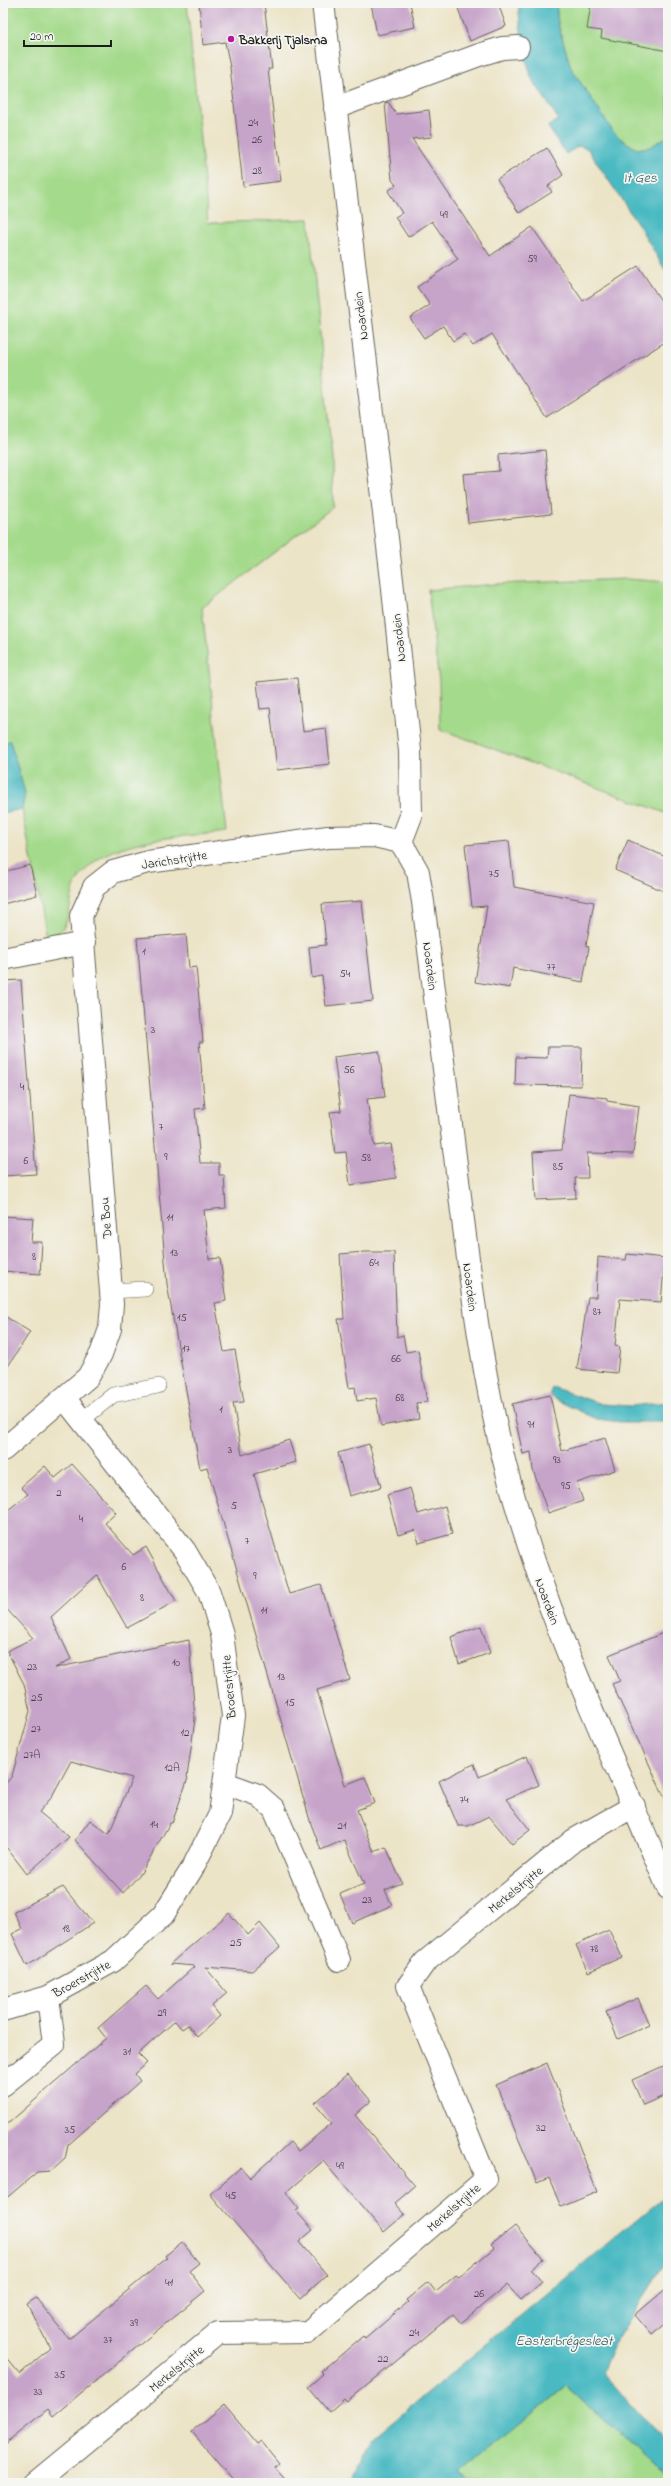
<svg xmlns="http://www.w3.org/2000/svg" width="671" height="2486" font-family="'Indie Flower',sans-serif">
  <rect width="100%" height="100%" fill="#f6f6f2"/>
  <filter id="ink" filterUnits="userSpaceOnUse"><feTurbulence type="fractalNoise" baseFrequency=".025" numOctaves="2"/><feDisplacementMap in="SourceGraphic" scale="8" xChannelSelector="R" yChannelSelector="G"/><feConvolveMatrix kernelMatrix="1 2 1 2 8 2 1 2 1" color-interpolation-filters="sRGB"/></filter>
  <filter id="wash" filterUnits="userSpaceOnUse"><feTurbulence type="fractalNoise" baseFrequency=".012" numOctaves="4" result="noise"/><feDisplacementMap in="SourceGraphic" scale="16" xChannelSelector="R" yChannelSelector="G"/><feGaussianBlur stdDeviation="0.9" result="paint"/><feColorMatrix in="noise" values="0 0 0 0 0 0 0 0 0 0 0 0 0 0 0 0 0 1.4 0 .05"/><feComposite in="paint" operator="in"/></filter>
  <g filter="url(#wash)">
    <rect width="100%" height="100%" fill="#ece4c7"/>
    <path fill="#a4da8b" stroke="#607b54" d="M 3,3 L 187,3 L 208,223 L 309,219 L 332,458 L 333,507 L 202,608 L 227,832 C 180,838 102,835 76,883 C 70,896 70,920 62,929 C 59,933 51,935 46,937 L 22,809 L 25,793 L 10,741 L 3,743 Z
      M 556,3 L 668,3 L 668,136 L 650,147 L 637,149 L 621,139 L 612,130 L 571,68 L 558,24 Z
      M 627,579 L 668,582 L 668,814 L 440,729 L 439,682 L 428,590 L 496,584 Z
      M 566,2386 L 666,2477 L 661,2483 L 468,2483 L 460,2474 Z"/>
    <path fill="#4ab9c2" stroke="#336a6f" d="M 518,3 L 556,3 L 558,24 L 571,68 L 612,130 L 621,139 L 637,149 L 650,147 L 668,136 L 668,275 L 638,224 L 587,148 L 579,146 L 566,154 L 548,127 L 558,119 L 531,77 L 522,41 Z
      M 10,741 L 25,793 L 22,809 L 3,813 L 3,743 Z
      M 552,1387 L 601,1404 L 631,1406 L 668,1402 L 668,1422 L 620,1422 L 597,1419 L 554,1399 L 550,1395 Z
      M 668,2193 L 668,2259 L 614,2344 L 602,2372 L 668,2445 L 668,2476 L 666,2477 L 566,2386 L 460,2474 L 468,2483 L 345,2483 L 371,2440 Z"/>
    <g id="blocks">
      <path fill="#c6a3c9" d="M 199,3 L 264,3 L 272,69 L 268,69 L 281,181 L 243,186 L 230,67 L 225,42 L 203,45 Z
        M 371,3 L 410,3 L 415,27 L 377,35 Z
        M 456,3 L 498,3 L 506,26 L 470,41 Z
        M 622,3 L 668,3 L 668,51 L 601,38 L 602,31 L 587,29 L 591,4 L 621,8 Z
        M 388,102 L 396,114 L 429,110 L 432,137 L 412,139 L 490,256 L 532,227 L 583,301 L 638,266 L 668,311 L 668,340 L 547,418 L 492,334 L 473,346 L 464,334 L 453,341 L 443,326 L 424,338 L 410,318 L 430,305 L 417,287 L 458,259 L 432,221 L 408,237 L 395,217 L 402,213 L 388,191 L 396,185 L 392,180 L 385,103 Z
        M 547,148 L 563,175 L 548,186 L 552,192 L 519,213 L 497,179 Z
        M 545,450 L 551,514 L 468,523 L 463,474 L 499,471 L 498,455 Z
        M 297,678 L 303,731 L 326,728 L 330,764 L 277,770 L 270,708 L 260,709 L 257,682 Z
        M 628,840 L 668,858 L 668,893 L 615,870 Z
        M 509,841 L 514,887 L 594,902 L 586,946 L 589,947 L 583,982 L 513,968 L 510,988 L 475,982 L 487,906 L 472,907 L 465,845 Z
        M 30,865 L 37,895 L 3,904 L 3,872 Z
        M 362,901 L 373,1001 L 326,1006 L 322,976 L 312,978 L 309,947 L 326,945 L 322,904 Z
        M 186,934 L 189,968 L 196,967 L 203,1042 L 199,1042 L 205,1108 L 195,1109 L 200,1163 L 219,1163 L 219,1175 L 224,1175 L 226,1208 L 204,1210 L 209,1259 L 220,1258 L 226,1301 L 215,1303 L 224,1352 L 235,1350 L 244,1402 L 233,1403 L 242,1455 L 289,1440 L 296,1462 L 254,1474 L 289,1594 L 321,1585 L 350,1680 L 317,1690 L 345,1785 L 365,1777 L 375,1803 L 357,1810 L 374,1852 L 386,1847 L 402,1883 L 385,1890 L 392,1905 L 352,1923 L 340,1894 L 364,1884 L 344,1840 L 321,1850 L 311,1824 L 207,1467 L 200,1469 L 167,1284 L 137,938 Z
        M 21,980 L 36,1174 L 3,1176 L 3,981 Z
        M 548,1047 L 582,1047 L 581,1086 L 515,1085 L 516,1057 L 547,1058 Z
        M 379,1051 L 385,1097 L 367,1099 L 374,1146 L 391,1144 L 396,1178 L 350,1185 L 346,1152 L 335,1153 L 330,1112 L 341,1111 L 334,1057 Z
        M 569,1094 L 607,1098 L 607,1101 L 639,1106 L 633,1154 L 587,1153 L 588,1178 L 575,1178 L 576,1198 L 536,1200 L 533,1152 L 562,1150 Z
        M 3,1216 L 33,1218 L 31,1242 L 42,1242 L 40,1274 L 3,1271 Z
        M 365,1252 L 394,1252 L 397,1337 L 403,1335 L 406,1352 L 418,1350 L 427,1402 L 416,1403 L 419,1419 L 381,1426 L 376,1398 L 357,1401 L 355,1387 L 349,1388 L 338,1319 L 344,1319 L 340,1254 Z
        M 627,1254 L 665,1258 L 661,1302 L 620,1299 L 615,1346 L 620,1347 L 617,1373 L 577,1369 L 588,1297 L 596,1297 L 598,1257 L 626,1260 Z
        M 3,1315 L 30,1332 L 3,1374 Z
        M 550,1395 L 562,1451 L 605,1438 L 615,1470 L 577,1483 L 583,1501 L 548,1513 L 533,1470 L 531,1452 L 523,1454 L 512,1404 Z
        M 369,1444 L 381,1487 L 349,1496 L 338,1453 Z
        M 72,1464 L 116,1513 L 105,1523 L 133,1555 L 146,1547 L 176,1601 L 127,1628 L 97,1575 L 51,1617 L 71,1659 L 55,1668 L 189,1640 L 195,1719 L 187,1777 L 188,1778 L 172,1823 L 170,1823 L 141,1873 L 123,1893 L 75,1840 L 90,1820 L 109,1834 L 132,1778 L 71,1761 L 51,1798 L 39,1812 L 69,1837 L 27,1874 L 3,1843 L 3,1787 L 12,1776 L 30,1711 L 24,1684 L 7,1651 L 33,1638 L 3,1605 L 3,1514 L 28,1494 L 21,1487 L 45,1466 L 55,1478 Z
        M 410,1488 L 418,1514 L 445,1506 L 452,1534 L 419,1543 L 415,1530 L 398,1535 L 387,1495 Z
        M 481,1626 L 490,1653 L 459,1664 L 451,1637 Z
        M 668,1631 L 668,1805 L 612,1684 L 620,1681 L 609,1655 Z
        M 527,1756 L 539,1785 L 506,1799 L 530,1830 L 512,1844 L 489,1816 L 468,1826 L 458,1826 L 439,1781 L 474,1764 L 479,1777 Z
        M 63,1887 L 93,1923 L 27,1966 L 12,1934 L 22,1929 L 14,1912 Z
        M 229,1913 L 248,1935 L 260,1923 L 280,1947 L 252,1971 L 205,1967 L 227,1993 L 212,2006 L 220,2016 L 197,2037 L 188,2025 L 182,2029 L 175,2021 L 138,2054 L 147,2063 L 135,2074 L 140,2081 L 68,2145 L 65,2159 L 56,2167 L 51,2171 L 37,2172 L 3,2201 L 3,2128 L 106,2038 L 98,2028 L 146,1986 L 158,1999 L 195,1966 L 170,1964 Z
        M 609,1930 L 622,1957 L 588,1972 L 576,1945 Z
        M 638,1998 L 649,2025 L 618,2039 L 606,2012 Z
        M 547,2063 L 597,2192 L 561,2207 L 549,2178 L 537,2183 L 496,2085 Z
        M 668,2064 L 668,2094 L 643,2105 L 632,2080 Z
        M 348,2074 L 371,2101 L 355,2115 L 415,2186 L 395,2203 L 405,2214 L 384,2232 L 323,2161 L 286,2193 L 299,2209 L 296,2211 L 313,2230 L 299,2242 L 327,2275 L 300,2299 L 210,2194 L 241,2167 L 250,2178 L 290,2142 L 298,2151 L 332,2123 L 315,2103 Z
        M 515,2226 L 543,2259 L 531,2269 L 542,2282 L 521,2300 L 507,2285 L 461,2323 L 453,2314 L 347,2402 L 344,2399 L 329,2412 L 308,2387 L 323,2374 L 321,2372 L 363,2336 L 365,2339 L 408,2302 L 406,2300 L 428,2282 L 436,2292 L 456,2275 L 459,2277 L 494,2248 L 491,2245 Z
        M 182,2242 L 199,2263 L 189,2271 L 205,2291 L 53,2416 L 48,2409 L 3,2445 L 3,2354 L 20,2374 L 50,2348 L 27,2304 L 36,2298 L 69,2339 L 167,2258 L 165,2256 Z
        M 668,2287 L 668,2320 L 651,2334 L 635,2315 Z
        M 224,2405 L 257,2444 L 261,2441 L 279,2463 L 275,2467 L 289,2483 L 236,2483 L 192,2432 Z"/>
    </g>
  </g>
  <g filter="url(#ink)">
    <use href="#blocks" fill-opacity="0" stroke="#656258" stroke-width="1"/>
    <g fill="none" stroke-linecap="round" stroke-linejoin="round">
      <defs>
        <path id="service" d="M 110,1291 L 145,1289
          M 82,1420 L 113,1395 L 158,1386"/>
        <path id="minor" d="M 323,3 L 392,580 L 410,751 L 411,816 L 401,842
          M 335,108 L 479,55 L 502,48 L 518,47
          M 3,959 L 84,943
          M 225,1783 L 258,1795 L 274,1809 L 339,1960
          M 3,2010 L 48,1997 L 113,1961 L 163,1915 L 192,1869 L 220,1814 L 233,1716 L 222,1634 L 209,1592 L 185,1551 L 65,1399
          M 3,2085 L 54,2044 L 48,1997
          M 36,2483 L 218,2333 L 308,2332 L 486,2179 L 408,1986 L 425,1962 L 574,1840 L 634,1806"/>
        <path id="tertiary" d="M 3,1450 L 88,1377 L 101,1354 L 110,1329 L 112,1304 L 81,916 L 94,887 L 113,872 L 148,862 L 328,837 L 374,836 L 401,842 L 418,872 L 423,902 C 435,997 447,1093 459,1188 C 471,1285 483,1381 508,1476 C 546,1619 611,1752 668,1888"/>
      </defs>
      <use href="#service" stroke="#656258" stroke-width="16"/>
      <use href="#minor" stroke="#656258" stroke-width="24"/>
      <use href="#tertiary" stroke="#656258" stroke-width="24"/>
      <use href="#service" stroke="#fff" stroke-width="15"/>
      <use href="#minor" stroke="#fff" stroke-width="22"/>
      <use href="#tertiary" stroke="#fff" stroke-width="22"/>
    </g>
  </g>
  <circle fill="#b5179e" stroke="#f6f6f2" stroke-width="1.5" cx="231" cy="39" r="4"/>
  <g text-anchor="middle" stroke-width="3.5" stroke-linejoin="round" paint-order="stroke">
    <g font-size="11" fill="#463e47">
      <text x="253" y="126">24</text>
      <text x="257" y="143">26</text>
      <text x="257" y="174">28</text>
      <text x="444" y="218">49</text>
      <text x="532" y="262">59</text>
      <text x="494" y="877">75</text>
      <text x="144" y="955">1</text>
      <text x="551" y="970">77</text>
      <text x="345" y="977">54</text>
      <text x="153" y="1033">3</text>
      <text x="349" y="1073">56</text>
      <text x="22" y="1090">4</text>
      <text x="161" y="1130">7</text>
      <text x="166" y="1160">9</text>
      <text x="366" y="1161">58</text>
      <text x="26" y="1164">6</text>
      <text x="558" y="1170">85</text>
      <text x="170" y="1221">11</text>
      <text x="174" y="1256">13</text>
      <text x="34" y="1260">8</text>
      <text x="374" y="1266">64</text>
      <text x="597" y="1315">87</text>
      <text x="182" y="1321">15</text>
      <text x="186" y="1352">17</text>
      <text x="396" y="1362">66</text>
      <text x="400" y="1401">68</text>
      <text x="221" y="1413">1</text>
      <text x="531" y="1428">91</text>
      <text x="230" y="1453">3</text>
      <text x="557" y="1463">93</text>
      <text x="566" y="1489">95</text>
      <text x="59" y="1496">2</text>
      <text x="234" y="1509">5</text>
      <text x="81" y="1522">4</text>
      <text x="247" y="1544">7</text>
      <text x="124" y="1570">6</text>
      <text x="255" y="1579">9</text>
      <text x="142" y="1601">8</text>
      <text x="264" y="1614">11</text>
      <text x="176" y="1666">10</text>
      <text x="32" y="1670">23</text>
      <text x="281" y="1680">13</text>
      <text x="37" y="1701">25</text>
      <text x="290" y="1706">15</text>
      <text x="36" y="1732">27</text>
      <text x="185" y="1736">12</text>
      <text x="32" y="1758">27A</text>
      <text x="172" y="1771">12A</text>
      <text x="464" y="1803">74</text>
      <text x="154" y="1828">14</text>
      <text x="342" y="1829">21</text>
      <text x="367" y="1903">23</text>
      <text x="66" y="1932">18</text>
      <text x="236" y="1946">25</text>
      <text x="594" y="1952">78</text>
      <text x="162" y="2016">29</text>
      <text x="127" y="2055">31</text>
      <text x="541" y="2131">32</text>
      <text x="70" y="2133">35</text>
      <text x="340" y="2169">49</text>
      <text x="231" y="2199">45</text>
      <text x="169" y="2286">41</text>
      <text x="479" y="2297">26</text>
      <text x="134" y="2326">39</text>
      <text x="414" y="2336">24</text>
      <text x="108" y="2343">37</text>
      <text x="383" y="2362">22</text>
      <text x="60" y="2378">35</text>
      <text x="38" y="2395">33</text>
    </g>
    <g font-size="13" font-weight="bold" fill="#1c1c1c" stroke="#f6f6f2" text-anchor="start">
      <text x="239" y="44">Bakkerij Tjalsma</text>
    </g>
    <g font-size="13" fill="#1c1c1c" stroke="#f6f6f2">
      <text transform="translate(360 316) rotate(-97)" y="5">Noardein</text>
      <text transform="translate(398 638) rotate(-96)" y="5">Noardein</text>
      <text transform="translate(174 859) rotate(-9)" y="5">Jarichstrjitte</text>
      <text transform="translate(431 966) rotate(83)" y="5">Noardein</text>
      <text transform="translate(105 1218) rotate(-94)" y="5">De Bou</text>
      <text transform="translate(471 1287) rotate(83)" y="5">Noardein</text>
      <text transform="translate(548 1601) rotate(70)" y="5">Noardein</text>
      <text transform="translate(228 1687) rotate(-95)" y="5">Broerstrjitte</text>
      <text transform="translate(515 1889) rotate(-39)" y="5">Merkelstrjitte</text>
      <text transform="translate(81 1978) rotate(-29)" y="5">Broerstrjitte</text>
      <text transform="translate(453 2207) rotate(-41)" y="5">Merkelstrjitte</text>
      <text transform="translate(176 2368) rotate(-39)" y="5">Merkelstrjitte</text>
    </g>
    <g font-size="14" font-style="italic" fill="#2e5b5e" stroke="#f6f6f2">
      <text x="640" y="182">It Ges</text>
      <text x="564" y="2345">Easterbrégesleat</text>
    </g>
  </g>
  <rect width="671" height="2486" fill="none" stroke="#f6f6f2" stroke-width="16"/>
  <path d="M24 40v6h87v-6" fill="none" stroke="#1c1c1c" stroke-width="2"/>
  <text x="30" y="40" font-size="12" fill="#1c1c1c" stroke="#f6f6f2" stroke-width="3" paint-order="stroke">20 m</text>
</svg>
